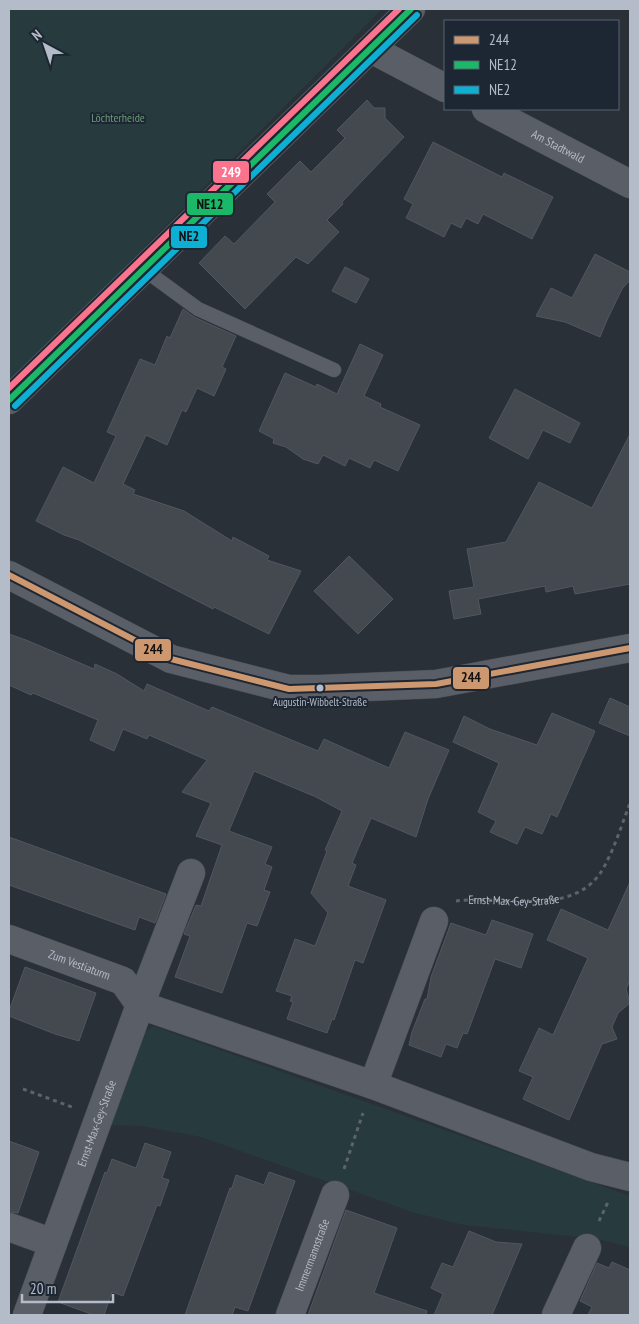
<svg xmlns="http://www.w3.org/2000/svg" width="639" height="1324" font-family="'PT Sans Narrow',sans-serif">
  <rect width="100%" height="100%" fill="#2a3038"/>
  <path fill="#273a3e" d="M 9,9 L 382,9 L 9,383 Z
    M 153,1026 L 630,1196 L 630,1247 L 598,1239 L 464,1225 L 415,1213 L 201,1137 L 142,1126 L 109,1125 L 142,1034 Z"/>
  <path fill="#444950" stroke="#52575f" d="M 367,100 L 374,108 L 385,108 L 385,118 L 404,137 L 342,202 L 343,204 L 327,220 L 339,232 L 308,264 L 296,257 L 245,309 L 199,263 L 225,236 L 234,244 L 275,202 L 267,194 L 300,161 L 311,172 L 345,138 L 337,130 Z
    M 433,142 L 502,177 L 504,173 L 553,197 L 532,239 L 483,214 L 478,224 L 466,218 L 461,228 L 451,223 L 444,237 L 406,218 L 413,204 L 404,199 Z
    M 595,254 L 630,272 L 630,280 L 622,289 L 607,320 L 600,337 L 565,322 L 536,316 L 551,288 L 572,298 Z
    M 345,267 L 369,279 L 356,303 L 332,291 Z
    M 183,309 L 194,317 L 236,336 L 222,367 L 226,369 L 214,396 L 197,388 L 186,412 L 182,410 L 167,445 L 146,435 L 123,484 L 135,490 L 133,494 L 184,511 L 232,541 L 233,537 L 269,556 L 267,560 L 301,571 L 269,634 L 214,607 L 213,609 L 79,540 L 64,535 L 36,521 L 63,467 L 94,483 L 116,436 L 107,432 L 140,359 L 155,365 L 167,336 L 170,338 Z
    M 360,344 L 383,355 L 364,396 L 381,404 L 380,407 L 420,425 L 398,471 L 374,460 L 370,468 L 349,458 L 345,466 L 323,455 L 318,464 L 303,459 L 286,447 L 273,443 L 274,439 L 259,431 L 285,373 L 316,387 L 317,384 L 337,394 Z
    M 515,389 L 580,423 L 570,443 L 543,430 L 528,459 L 489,438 Z
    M 630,434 L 630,584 L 575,594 L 573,586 L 546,592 L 545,586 L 478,599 L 481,614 L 454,619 L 449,591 L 474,587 L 467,549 L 506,542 L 539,482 L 592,508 Z
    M 349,556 L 393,599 L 358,634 L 314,591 Z
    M 9,634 L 26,640 L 94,669 L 95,664 L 117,674 L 144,691 L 147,684 L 209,711 L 212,707 L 318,751 L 324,739 L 389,768 L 405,732 L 449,750 L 428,799 L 416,837 L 371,818 L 352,863 L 356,865 L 348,886 L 386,900 L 363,963 L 355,960 L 334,1020 L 332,1019 L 327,1033 L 287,1019 L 293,1002 L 290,1001 L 292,996 L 276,991 L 295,939 L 315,946 L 328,913 L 311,893 L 327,851 L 325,850 L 342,811 L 316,797 L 254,771 L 229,831 L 272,847 L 265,864 L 272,867 L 264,890 L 270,892 L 257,926 L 247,923 L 222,993 L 175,977 L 190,936 L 184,934 L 196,905 L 201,906 L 222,845 L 196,836 L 211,803 L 182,792 L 207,760 L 149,735 L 147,739 L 123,729 L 114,751 L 90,740 L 98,720 L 33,693 L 31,695 L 9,685 Z
    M 610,698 L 630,707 L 630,736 L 599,723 Z
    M 552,713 L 595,731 L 557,817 L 551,814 L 542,834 L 525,827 L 517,844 L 490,832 L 496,821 L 478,812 L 499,763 L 453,742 L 464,716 L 490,729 L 537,745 Z
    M 9,837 L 166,894 L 155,923 L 139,917 L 135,930 L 9,885 Z
    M 630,882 L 630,980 L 626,989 L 630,1003 L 618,1013 L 612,1027 L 617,1039 L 602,1044 L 569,1120 L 523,1099 L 533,1077 L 519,1071 L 539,1028 L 553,1035 L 588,958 L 547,940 L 561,909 L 608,930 Z
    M 492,920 L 533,934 L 521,968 L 495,959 L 467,1034 L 463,1033 L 457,1048 L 446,1044 L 441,1057 L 409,1045 L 412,1032 L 425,999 L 427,999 L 431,977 L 451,923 L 486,935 Z
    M 25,967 L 96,993 L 79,1041 L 55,1034 L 9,1016 L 9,1011 Z
    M 9,1141 L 39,1152 L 18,1213 L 9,1212 Z
    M 145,1143 L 171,1152 L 162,1178 L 169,1180 L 160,1206 L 157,1205 L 123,1296 L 112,1292 L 104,1315 L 94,1315 L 58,1302 L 105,1172 L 107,1173 L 112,1159 L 136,1168 Z
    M 269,1172 L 295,1181 L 248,1311 L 235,1307 L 232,1315 L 185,1315 L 230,1188 L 232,1188 L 236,1175 L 264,1185 Z
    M 346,1210 L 397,1228 L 374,1293 L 427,1311 L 426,1315 L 308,1315 Z
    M 469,1231 L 496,1242 L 522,1244 L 492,1315 L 434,1315 L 443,1294 L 431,1288 L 442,1263 L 453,1267 Z
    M 612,1262 L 630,1270 L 630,1315 L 588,1315 L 592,1307 L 580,1301 L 597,1263 L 609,1268 Z"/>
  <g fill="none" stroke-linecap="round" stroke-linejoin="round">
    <defs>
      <path id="service" d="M 142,268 L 198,309 L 334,370"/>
      <g id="minor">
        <path d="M 371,49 L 445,88"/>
        <path id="s2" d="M 486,109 L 630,184"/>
        <path d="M 9,575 L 171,659 L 289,689 L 321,689 L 436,684 L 630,648"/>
        <path id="s3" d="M 9,939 L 123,981 L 140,1005"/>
        <path d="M 140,1005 L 191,873"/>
        <path d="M 373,1085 L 434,921"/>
        <path d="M 9,1227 L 53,1243"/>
        <path id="s4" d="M 27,1315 L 140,1005 L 373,1085 L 591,1167 L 630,1177"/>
        <path id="s5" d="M 290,1315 L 335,1195"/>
        <path d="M 556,1315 L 587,1248"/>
      </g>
      <path id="secondary" d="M 9,400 L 411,9"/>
    </defs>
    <use href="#service" stroke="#484c53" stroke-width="15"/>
    <use href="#minor" stroke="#484c53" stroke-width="29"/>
    <use href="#secondary" stroke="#484c53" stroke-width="29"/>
    <g stroke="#5d636a" stroke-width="3" stroke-dasharray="4 4" stroke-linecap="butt">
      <path id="s1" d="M 456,901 C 503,895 576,919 604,867 C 615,847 622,824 630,803"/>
      <path d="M 23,1089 L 72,1107"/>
      <path d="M 344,1169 L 363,1113"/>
      <path d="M 599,1221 L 608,1202"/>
    </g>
    <use href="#service" stroke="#5a5e66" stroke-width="14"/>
    <use href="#minor" stroke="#5a5e66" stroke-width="28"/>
    <use href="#secondary" stroke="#595d64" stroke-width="28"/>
    <defs>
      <path id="bus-1" d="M 9,575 L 171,659 L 289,689 L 436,684 L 630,648"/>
      <path id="bus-2" d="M 9,400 L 411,9"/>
      <path id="bus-3" d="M 15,406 L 417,15"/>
      <path id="bus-4" d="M 9,388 L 399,9"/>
    </defs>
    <use href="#bus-1" stroke="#1d2633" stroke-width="10"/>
    <use href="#bus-2" stroke="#1d2633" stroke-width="10"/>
    <use href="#bus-3" stroke="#1d2633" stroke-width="10"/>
    <use href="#bus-4" stroke="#1d2633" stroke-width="10"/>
    <use href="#bus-1" stroke="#cd976f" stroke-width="6"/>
    <use href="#bus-2" stroke="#1ab867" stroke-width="6"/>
    <use href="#bus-3" stroke="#0dafd3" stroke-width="6"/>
    <use href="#bus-4" stroke="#fc738d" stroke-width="6"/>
  </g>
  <circle fill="#b4bcc9" stroke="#1d2633" stroke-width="2" cx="320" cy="688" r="4.5"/>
  <g text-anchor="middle" stroke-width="4" stroke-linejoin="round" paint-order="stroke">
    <g font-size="11" fill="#b4bcc9" stroke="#1d2633">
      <text x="320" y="706">Augustin-Wibbelt-Straße</text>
    </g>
    <g font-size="12" fill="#6b9a76" stroke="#1d2633">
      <text x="118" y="122">Löchterheide</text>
    </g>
    <g font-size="12" fill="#b4bcc9" stroke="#1d2633">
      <text dy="4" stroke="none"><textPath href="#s2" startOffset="81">Am Stadtwald</textPath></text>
      <text dy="4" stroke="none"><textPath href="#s1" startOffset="58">Ernst-Max-Gey-Straße</textPath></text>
      <text dy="4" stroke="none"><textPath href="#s3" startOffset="75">Zum Vestiaturm</textPath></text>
      <text dy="4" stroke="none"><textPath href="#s4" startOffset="204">Ernst-Max-Gey-Straße</textPath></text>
      <text dy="4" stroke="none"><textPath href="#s5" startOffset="64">Immermannstraße</textPath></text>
    </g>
  </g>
  <g stroke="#1d2633" stroke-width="2">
    <rect x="212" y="160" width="38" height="24" rx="5" fill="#fc738d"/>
    <rect x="186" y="192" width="48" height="24" rx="5" fill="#1ab867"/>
    <rect x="170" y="225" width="38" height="24" rx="5" fill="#0dafd3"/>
    <rect x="134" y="638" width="38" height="24" rx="5" fill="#cd976f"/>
    <rect x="452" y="666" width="38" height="24" rx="5" fill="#cd976f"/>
  </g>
  <g font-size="14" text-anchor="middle" font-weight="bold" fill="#fff">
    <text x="231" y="177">249</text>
  </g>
  <g font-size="14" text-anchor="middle" font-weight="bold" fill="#111">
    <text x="210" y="209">NE12</text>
    <text x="189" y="241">NE2</text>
    <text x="153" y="654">244</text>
    <text x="471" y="682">244</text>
  </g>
  <rect width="639" height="1324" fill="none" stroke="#b4bcc9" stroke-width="20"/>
  <rect x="444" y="20" width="175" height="90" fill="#1d2633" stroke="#59626f"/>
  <rect x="454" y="36" width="25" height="8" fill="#cd976f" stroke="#59626f"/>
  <text x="489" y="45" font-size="15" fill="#b4bcc9">244</text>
  <rect x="454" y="61" width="25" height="8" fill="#1ab867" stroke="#59626f"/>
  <text x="489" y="70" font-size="15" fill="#b4bcc9">NE12</text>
  <rect x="454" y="86" width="25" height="8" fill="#0dafd3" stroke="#59626f"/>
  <text x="489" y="95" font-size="15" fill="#b4bcc9">NE2</text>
  <g transform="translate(45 45) rotate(320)" stroke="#1d2633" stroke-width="4" paint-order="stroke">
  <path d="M0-4L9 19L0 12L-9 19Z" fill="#b4bcc9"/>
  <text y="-8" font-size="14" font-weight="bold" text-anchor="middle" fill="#b4bcc9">N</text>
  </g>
  <path d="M22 1294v8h91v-8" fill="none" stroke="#b4bcc9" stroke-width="2.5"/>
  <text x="30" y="1294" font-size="15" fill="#b4bcc9" stroke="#1d2633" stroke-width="4" paint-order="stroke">20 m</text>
</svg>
